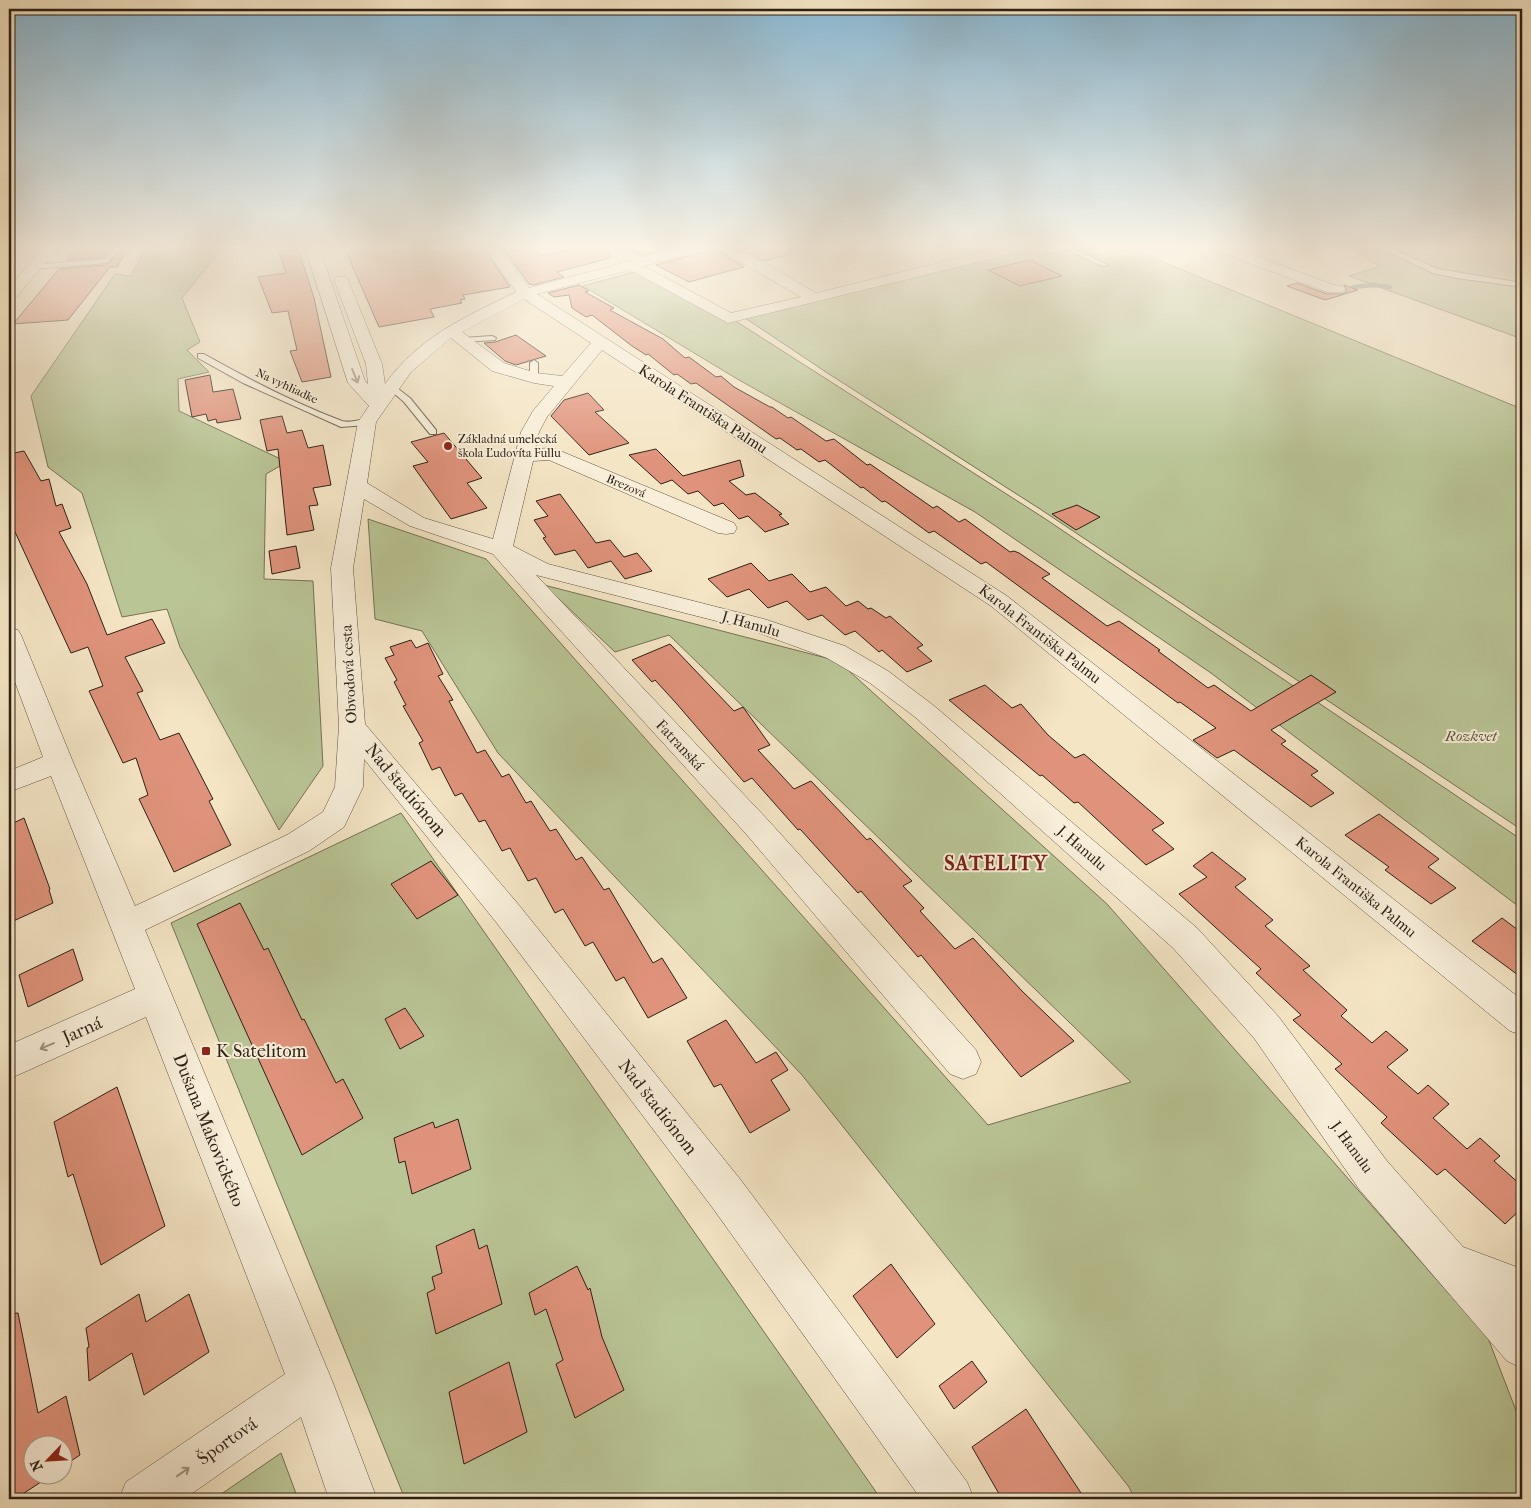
<svg xmlns="http://www.w3.org/2000/svg" width="1531" height="1508" font-family="'IM FELL French Canon',serif">
  <rect width="100%" height="100%" fill="#f4e5c5"/>
  <filter id="stains"><feTurbulence type="fractalNoise" baseFrequency=".004" numOctaves="4"/><feColorMatrix values="0 0 0 0 .2 0 0 0 0 .09 0 0 0 0 .02 0 0 0 .5 -.17"/></filter>
  <radialGradient id="worn" r=".72"><stop offset=".6" stop-color="#630" stop-opacity="0"/><stop offset="1" stop-color="#630" stop-opacity=".3"/></radialGradient>
  <path fill="#bac596" stroke="#737255" d="M 146,247 L 223,247 L 182,298 L 200,342 L 187,350 L 209,372 L 178,379 L 179,411 L 287,462 L 266,474 L 264,579 L 313,581 L 323,766 L 279,830 L 180,647 L 167,609 L 122,617 L 82,493 L 48,467 L 31,396 L 115,274 L 131,276 Z
    M 1059,247 L 1126,247 L 1522,409 L 1522,830 L 1040,509 L 829,374 L 745,318 L 1022,250 L 1038,257 L 1065,250 Z
    M 1347,247 L 1522,247 L 1522,339 L 1349,276 L 1380,266 Z
    M 634,272 L 734,320 L 1044,518 L 1522,840 L 1522,909 L 1211,673 L 975,512 L 739,380 L 583,286 Z
    M 368,519 L 486,559 L 988,1125 L 1131,1082 L 669,635 L 615,652 L 544,585 L 838,661 L 1107,904 L 1488,1338 L 1522,1426 L 1522,1499 L 1135,1499 L 1129,1487 L 802,1075 L 498,753 L 422,631 L 375,619 Z
    M 401,813 L 881,1499 L 405,1499 L 171,923 Z
    M 281,1453 L 298,1499 L 214,1499 Z"/>
  <g fill="none" stroke-linecap="round" stroke-linejoin="round">
    <path stroke="#6f7f75" stroke-width="4.5" d="M 1353,287 L 1373,285 L 1390,287"/>
  </g>
  <path fill="#e0937c" stroke="#2c2014" d="M 77,247 L 112,247 L 104,257 L 66,260 Z
    M 124,247 L 129,247 L 117,267 L 110,267 L 68,320 L 13,324 L 59,269 L 107,265 Z
    M 344,247 L 428,247 L 429,253 L 467,247 L 483,247 L 510,287 L 463,295 L 465,299 L 460,300 L 462,303 L 430,309 L 434,317 L 379,327 Z
    M 502,247 L 535,247 L 542,255 L 586,247 L 608,247 L 610,258 L 557,272 L 564,277 L 534,285 L 529,284 Z
    M 624,247 L 674,247 L 640,256 Z
    M 708,247 L 712,247 L 744,267 L 689,282 L 656,265 L 704,252 Z
    M 737,247 L 791,247 L 792,254 L 764,261 Z
    M 298,249 L 314,298 L 331,377 L 302,382 L 290,351 L 297,350 L 288,311 L 272,313 L 258,277 L 286,273 L 279,252 Z
    M 1030,260 L 1062,276 L 1020,286 L 988,270 Z
    M 1297,283 L 1327,294 L 1343,294 L 1347,290 L 1344,285 L 1358,290 L 1325,300 L 1287,286 Z
    M 579,285 L 589,291 L 585,292 L 614,308 L 610,310 L 663,339 L 685,358 L 689,357 L 716,377 L 721,376 L 734,387 L 770,407 L 772,407 L 788,418 L 791,417 L 826,441 L 834,439 L 867,465 L 870,464 L 933,508 L 937,506 L 959,522 L 965,519 L 1010,552 L 1014,551 L 1019,553 L 1050,574 L 1042,578 L 1107,626 L 1119,621 L 1160,650 L 1158,651 L 1208,688 L 1214,685 L 1251,711 L 1311,675 L 1336,692 L 1271,730 L 1286,741 L 1281,744 L 1318,771 L 1311,775 L 1334,793 L 1311,807 L 1234,750 L 1217,758 L 1193,740 L 1216,728 L 1180,702 L 1178,703 L 986,562 L 981,564 L 934,531 L 929,533 L 885,501 L 882,502 L 863,487 L 861,488 L 825,460 L 819,462 L 801,449 L 797,450 L 780,438 L 776,439 L 696,383 L 691,384 L 677,374 L 674,375 L 648,354 L 646,355 L 632,346 L 592,315 L 586,317 L 572,308 L 569,295 L 554,297 L 548,293 Z
    M 516,335 L 546,356 L 516,365 L 505,361 L 484,343 L 495,342 Z
    M 210,375 L 213,392 L 233,389 L 241,419 L 217,423 L 216,419 L 208,421 L 206,414 L 192,417 L 185,380 Z
    M 588,393 L 604,410 L 595,412 L 629,443 L 589,455 L 551,416 L 564,400 Z
    M 282,416 L 287,433 L 302,430 L 308,448 L 323,445 L 331,485 L 313,488 L 318,505 L 309,506 L 314,530 L 287,535 L 278,449 L 267,451 L 260,420 Z
    M 444,433 L 482,478 L 467,483 L 487,508 L 451,519 L 413,466 L 428,462 L 411,442 Z
    M 656,449 L 683,476 L 740,460 L 744,476 L 729,481 L 746,495 L 755,493 L 782,514 L 779,515 L 789,524 L 765,532 L 748,516 L 739,519 L 723,503 L 714,506 L 698,491 L 688,494 L 672,480 L 661,484 L 629,455 Z
    M 24,451 L 41,481 L 49,479 L 56,506 L 62,504 L 71,528 L 59,532 L 87,584 L 107,635 L 152,619 L 165,643 L 125,657 L 143,691 L 137,693 L 160,740 L 179,733 L 213,799 L 209,801 L 231,845 L 174,872 L 139,799 L 148,795 L 136,758 L 123,763 L 89,691 L 103,686 L 88,647 L 71,653 L 9,519 L 9,454 Z
    M 560,494 L 596,543 L 610,540 L 624,557 L 637,553 L 652,571 L 625,579 L 611,561 L 588,568 L 575,550 L 555,555 L 543,538 L 546,537 L 534,520 L 548,516 L 536,501 Z
    M 1077,505 L 1100,517 L 1076,530 L 1052,514 Z
    M 296,546 L 300,568 L 272,574 L 269,551 Z
    M 751,563 L 769,581 L 792,574 L 810,592 L 826,587 L 846,606 L 858,601 L 868,609 L 871,608 L 886,618 L 890,616 L 923,645 L 917,648 L 932,661 L 907,672 L 882,650 L 879,652 L 855,631 L 845,635 L 822,615 L 808,620 L 787,601 L 768,608 L 749,589 L 727,597 L 708,579 Z
    M 411,640 L 416,648 L 428,643 L 443,674 L 438,676 L 453,700 L 449,701 L 477,753 L 485,750 L 502,777 L 509,774 L 526,803 L 531,801 L 550,831 L 556,829 L 576,860 L 582,857 L 604,890 L 609,888 L 653,963 L 662,958 L 687,998 L 648,1018 L 624,977 L 616,981 L 593,942 L 585,946 L 563,909 L 555,913 L 536,878 L 528,881 L 510,848 L 502,851 L 485,820 L 479,822 L 462,793 L 455,796 L 440,767 L 432,770 L 419,743 L 423,741 L 403,706 L 406,705 L 394,682 L 397,680 L 385,658 L 394,655 L 390,647 Z
    M 670,644 L 734,711 L 743,707 L 770,745 L 758,750 L 794,789 L 811,781 L 867,840 L 870,838 L 912,881 L 903,886 L 924,908 L 920,911 L 955,949 L 973,938 L 1022,991 L 1074,1041 L 1021,1077 L 921,955 L 918,957 L 861,891 L 858,893 L 800,829 L 798,830 L 752,778 L 744,782 L 676,703 L 655,680 L 652,682 L 632,660 Z
    M 985,685 L 1012,708 L 1021,704 L 1048,735 L 1075,758 L 1084,754 L 1164,823 L 1152,830 L 1174,849 L 1146,865 L 1078,802 L 1074,803 L 1042,775 L 1040,776 L 949,700 Z
    M 1379,814 L 1439,859 L 1428,867 L 1456,888 L 1431,904 L 1385,870 L 1389,867 L 1345,835 Z
    M 24,818 L 50,889 L 49,890 L 53,903 L 9,923 L 9,825 Z
    M 1212,852 L 1246,879 L 1235,887 L 1273,920 L 1265,926 L 1310,966 L 1303,970 L 1347,1010 L 1341,1016 L 1372,1043 L 1386,1031 L 1408,1050 L 1387,1067 L 1418,1094 L 1428,1085 L 1449,1104 L 1433,1118 L 1467,1149 L 1480,1138 L 1500,1156 L 1494,1161 L 1522,1186 L 1522,1208 L 1505,1224 L 1445,1169 L 1437,1175 L 1381,1123 L 1387,1117 L 1335,1069 L 1342,1064 L 1293,1020 L 1301,1015 L 1256,973 L 1261,969 L 1179,894 L 1207,877 L 1193,866 Z
    M 431,861 L 458,895 L 417,919 L 391,884 Z
    M 240,903 L 264,950 L 268,948 L 302,1020 L 304,1019 L 336,1083 L 343,1079 L 363,1118 L 302,1155 L 197,924 Z
    M 1502,918 L 1522,933 L 1522,978 L 1472,941 Z
    M 73,949 L 83,980 L 28,1007 L 19,975 Z
    M 405,1008 L 424,1036 L 400,1049 L 385,1019 Z
    M 726,1020 L 756,1063 L 776,1052 L 788,1070 L 771,1080 L 790,1110 L 750,1133 L 721,1084 L 714,1087 L 687,1041 Z
    M 117,1087 L 165,1226 L 101,1265 L 73,1174 L 68,1177 L 54,1122 Z
    M 458,1119 L 471,1169 L 412,1194 L 405,1161 L 399,1163 L 394,1138 L 433,1122 L 435,1128 Z
    M 474,1229 L 479,1249 L 487,1245 L 502,1304 L 436,1334 L 427,1293 L 435,1289 L 432,1277 L 442,1273 L 436,1246 Z
    M 891,1264 L 935,1324 L 897,1358 L 853,1296 Z
    M 577,1266 L 588,1290 L 590,1288 L 602,1337 L 624,1390 L 575,1418 L 556,1364 L 563,1360 L 546,1309 L 535,1315 L 529,1293 Z
    M 139,1294 L 146,1322 L 189,1294 L 209,1352 L 144,1395 L 132,1353 L 89,1381 L 87,1348 L 89,1347 L 86,1328 Z
    M 18,1313 L 38,1413 L 66,1396 L 80,1455 L 62,1467 L 62,1446 L 32,1446 L 32,1476 L 50,1476 L 15,1499 L 9,1499 L 9,1314 Z
    M 972,1361 L 987,1382 L 954,1409 L 939,1386 Z
    M 509,1362 L 527,1432 L 464,1464 L 449,1392 Z
    M 1026,1409 L 1054,1452 L 1085,1499 L 1002,1499 L 972,1447 Z"/>
  <g fill="none" stroke-linecap="round" stroke-linejoin="round">
    <defs>
      <path id="service" d="M 115,247 L 122,247 L 107,263 L 34,269 L 30,267 L 34,265 L 105,259 Z
        M 1061,247 L 1070,247 L 1108,265 L 1102,266 Z
        M 1378,247 L 1387,247 L 1438,269 L 1522,283 L 1522,287 L 1457,278 L 1433,273 Z
        M 492,336 L 496,338 L 495,340 L 463,342 L 459,340 L 463,338 Z
        M 198,354 L 204,354 C 248,379 295,403 342,421 C 352,424 364,416 372,422 L 367,425 L 341,427 L 243,383 L 198,358 Z
        M 534,360 L 538,363 L 538,378 L 534,381 L 530,378 L 530,363 Z
        M 392,384 L 410,398 L 436,430 L 436,434 L 430,434 L 404,402 L 389,389 L 389,385 Z"/>
      <path id="minor" d="M 43,247 L 58,247 L 14,300 L 9,301 L 9,288 Z
        M 305,247 L 319,247 L 365,381 L 368,384 L 366,364 L 334,280 L 336,277 L 346,277 L 348,280 L 382,364 L 385,384 C 420,336 465,317 516,292 L 485,247 L 499,247 L 529,288 L 682,247 L 706,247 L 704,250 L 644,266 L 731,313 L 801,297 L 714,247 L 732,247 L 773,268 L 816,293 L 1004,247 L 1029,247 L 1027,250 L 728,323 L 630,270 L 537,294 L 1007,596 L 1522,1000 L 1522,1035 L 1510,1031 L 991,606 L 602,350 L 547,417 L 539,432 L 535,449 L 551,448 L 558,450 L 734,523 L 737,528 L 734,533 L 726,534 L 718,533 L 549,460 L 533,461 L 513,546 L 548,564 L 764,619 L 845,646 L 888,671 L 933,705 L 1197,928 L 1278,1016 L 1387,1161 L 1463,1247 L 1522,1269 L 1522,1311 L 1519,1310 L 1522,1313 L 1522,1368 L 1507,1361 L 1359,1189 L 1254,1038 L 1173,948 L 915,717 L 870,683 L 827,658 L 748,629 L 536,575 L 767,819 L 976,1050 L 981,1062 L 976,1074 L 963,1079 L 950,1074 L 747,835 L 541,609 L 493,554 L 410,526 L 364,499 L 353,568 L 365,724 L 518,904 L 740,1179 L 967,1482 L 974,1499 L 921,1499 L 712,1207 L 496,922 L 364,759 L 363,787 L 344,827 L 309,851 L 145,930 L 333,1383 L 377,1499 L 329,1499 L 301,1417 L 184,1499 L 119,1499 L 126,1482 L 285,1374 L 146,1017 L 9,1079 L 9,1045 L 135,989 L 51,776 L 9,792 L 9,771 L 43,757 L 9,666 L 9,628 L 18,630 L 21,635 L 73,762 L 135,906 L 287,835 L 323,812 L 335,787 L 339,726 L 331,568 L 358,422 L 369,406 L 348,383 ZM 524,299 L 591,343 L 562,376 L 536,373 L 504,363 L 462,332 ZM 451,338 L 492,371 L 534,383 L 554,386 L 533,411 L 521,432 L 493,539 L 424,518 L 367,483 L 376,422 L 411,372 Z
        M 1212,247 L 1232,247 L 1334,285 L 1343,286 L 1345,289 L 1343,292 L 1327,292 L 1214,250 Z"/>
    </defs>
    <use href="#service" stroke="#5e5140" stroke-width="2"/>
    <use href="#minor" stroke="#5e5140" stroke-width="1"/>
    <use href="#service" fill="#f8eed9" fill-rule="evenodd"/>
    <use href="#minor" fill="#f8eed9" fill-rule="evenodd"/>
  </g>
  <defs><path id="oneway-shaft" d="M-6 0H5M1.5-3L5.5 0L1.5 3" fill="none" stroke-width="1.6" stroke-linecap="round" stroke-linejoin="round" transform="scale(1.25)"/></defs>
  <g stroke="#9c9180">
    <use href="#oneway-shaft" transform="translate(355 376) rotate(68)"/>
    <use href="#oneway-shaft" transform="translate(47 1046) rotate(157)"/>
    <use href="#oneway-shaft" transform="translate(183 1472) rotate(-35)"/>
  </g>
  <linearGradient id="sky" x2="0" y2="1"><stop stop-color="#89b8d4"/><stop offset="0.54" stop-color="#faf3e5"/><stop offset="1" stop-color="#faf3e5" stop-opacity="0"/></linearGradient>
  <rect width="1531" height="458" fill="url(#sky)"/>
  <g fill="#8f2418" stroke="#f8eed9" stroke-width="2">
    <circle cx="448" cy="446" r="5"/>
    <rect x="201" y="1046" width="10" height="10" rx="2.5"/>
  </g>
  <g text-anchor="middle" stroke-width="4" stroke-linejoin="round" paint-order="stroke">
    <g font-size="12" fill="#2c2014" stroke="#f8eed9">
      <text transform="translate(287 386) rotate(25)" y="4">Na vyhliadke</text>
      <text transform="translate(626 486) rotate(23)" y="4">Brezová</text>
    </g>
    <g font-size="12" fill="#2c2014" stroke="#f8eed9" text-anchor="start">
      <text x="458" y="443">Základná umelecká<tspan x="458" dy="14">škola Ľudovíta Fullu</tspan></text>
    </g>
    <g font-size="15" fill="#2c2014" stroke="#f8eed9">
      <text transform="translate(703 409) rotate(33)" y="5">Karola Františka Palmu</text>
      <text transform="translate(751 624) rotate(16)" y="5">J. Hanulu</text>
      <text transform="translate(1040 634) rotate(38)" y="5">Karola Františka Palmu</text>
      <text transform="translate(349 674) rotate(-93)" y="5">Obvodová cesta</text>
      <text transform="translate(680 745) rotate(47)" y="5">Fatranská</text>
      <text transform="translate(1082 848) rotate(41)" y="5">J. Hanulu</text>
      <text transform="translate(1356 887) rotate(39)" y="5">Karola Františka Palmu</text>
      <text transform="translate(1352 1147) rotate(54)" y="5">J. Hanulu</text>
    </g>
    <g font-size="15" font-style="italic" fill="#57523b" stroke="#f8eed9">
      <text x="1471" y="741">Rozkvet</text>
    </g>
    <g font-size="18" fill="#2c2014" stroke="#f8eed9">
      <text transform="translate(406 790) rotate(50)" y="6">Nad štadiónom</text>
      <text transform="translate(82 1030) rotate(-24)" y="6">Jarná</text>
      <text transform="translate(658 1107) rotate(52)" y="6">Nad štadiónom</text>
      <text transform="translate(209 1130) rotate(68)" y="6">Dušana Makovického</text>
      <text transform="translate(227 1441) rotate(-35)" y="6">Športová</text>
    </g>
    <g font-size="18" fill="#2c2014" stroke="#f8eed9" text-anchor="start">
      <text x="216" y="1057">K Satelitom</text>
    </g>
    <g font-size="20" font-weight="bold" letter-spacing="1" fill="#7a1f14" stroke="#f8eed9">
      <text x="996" y="870">SATELITY</text>
    </g>
  </g>
  <rect width="1531" height="1508" fill="none" stroke="#f4e5c5" stroke-width="30"/>
  <rect x="10" y="10" width="1511" height="1488" fill="none" stroke="#2c2014" stroke-width="2.5"/>
  <rect x="15" y="15" width="1501" height="1478" fill="none" stroke="#2c2014"/>
  <g transform="translate(48 1460) rotate(245)"><circle r="24" fill="#f8eed9" stroke="#a69c8a"/>
  <path d="M0-4L9 19L0 12L-9 19Z" fill="#8f2418"/>
  <text y="-8" font-size="14" font-weight="bold" text-anchor="middle" fill="#2c2014">N</text>
  </g>
  <rect width="100%" height="100%" filter="url(#stains)"/>
  <rect width="100%" height="100%" fill="url(#worn)"/>
</svg>
